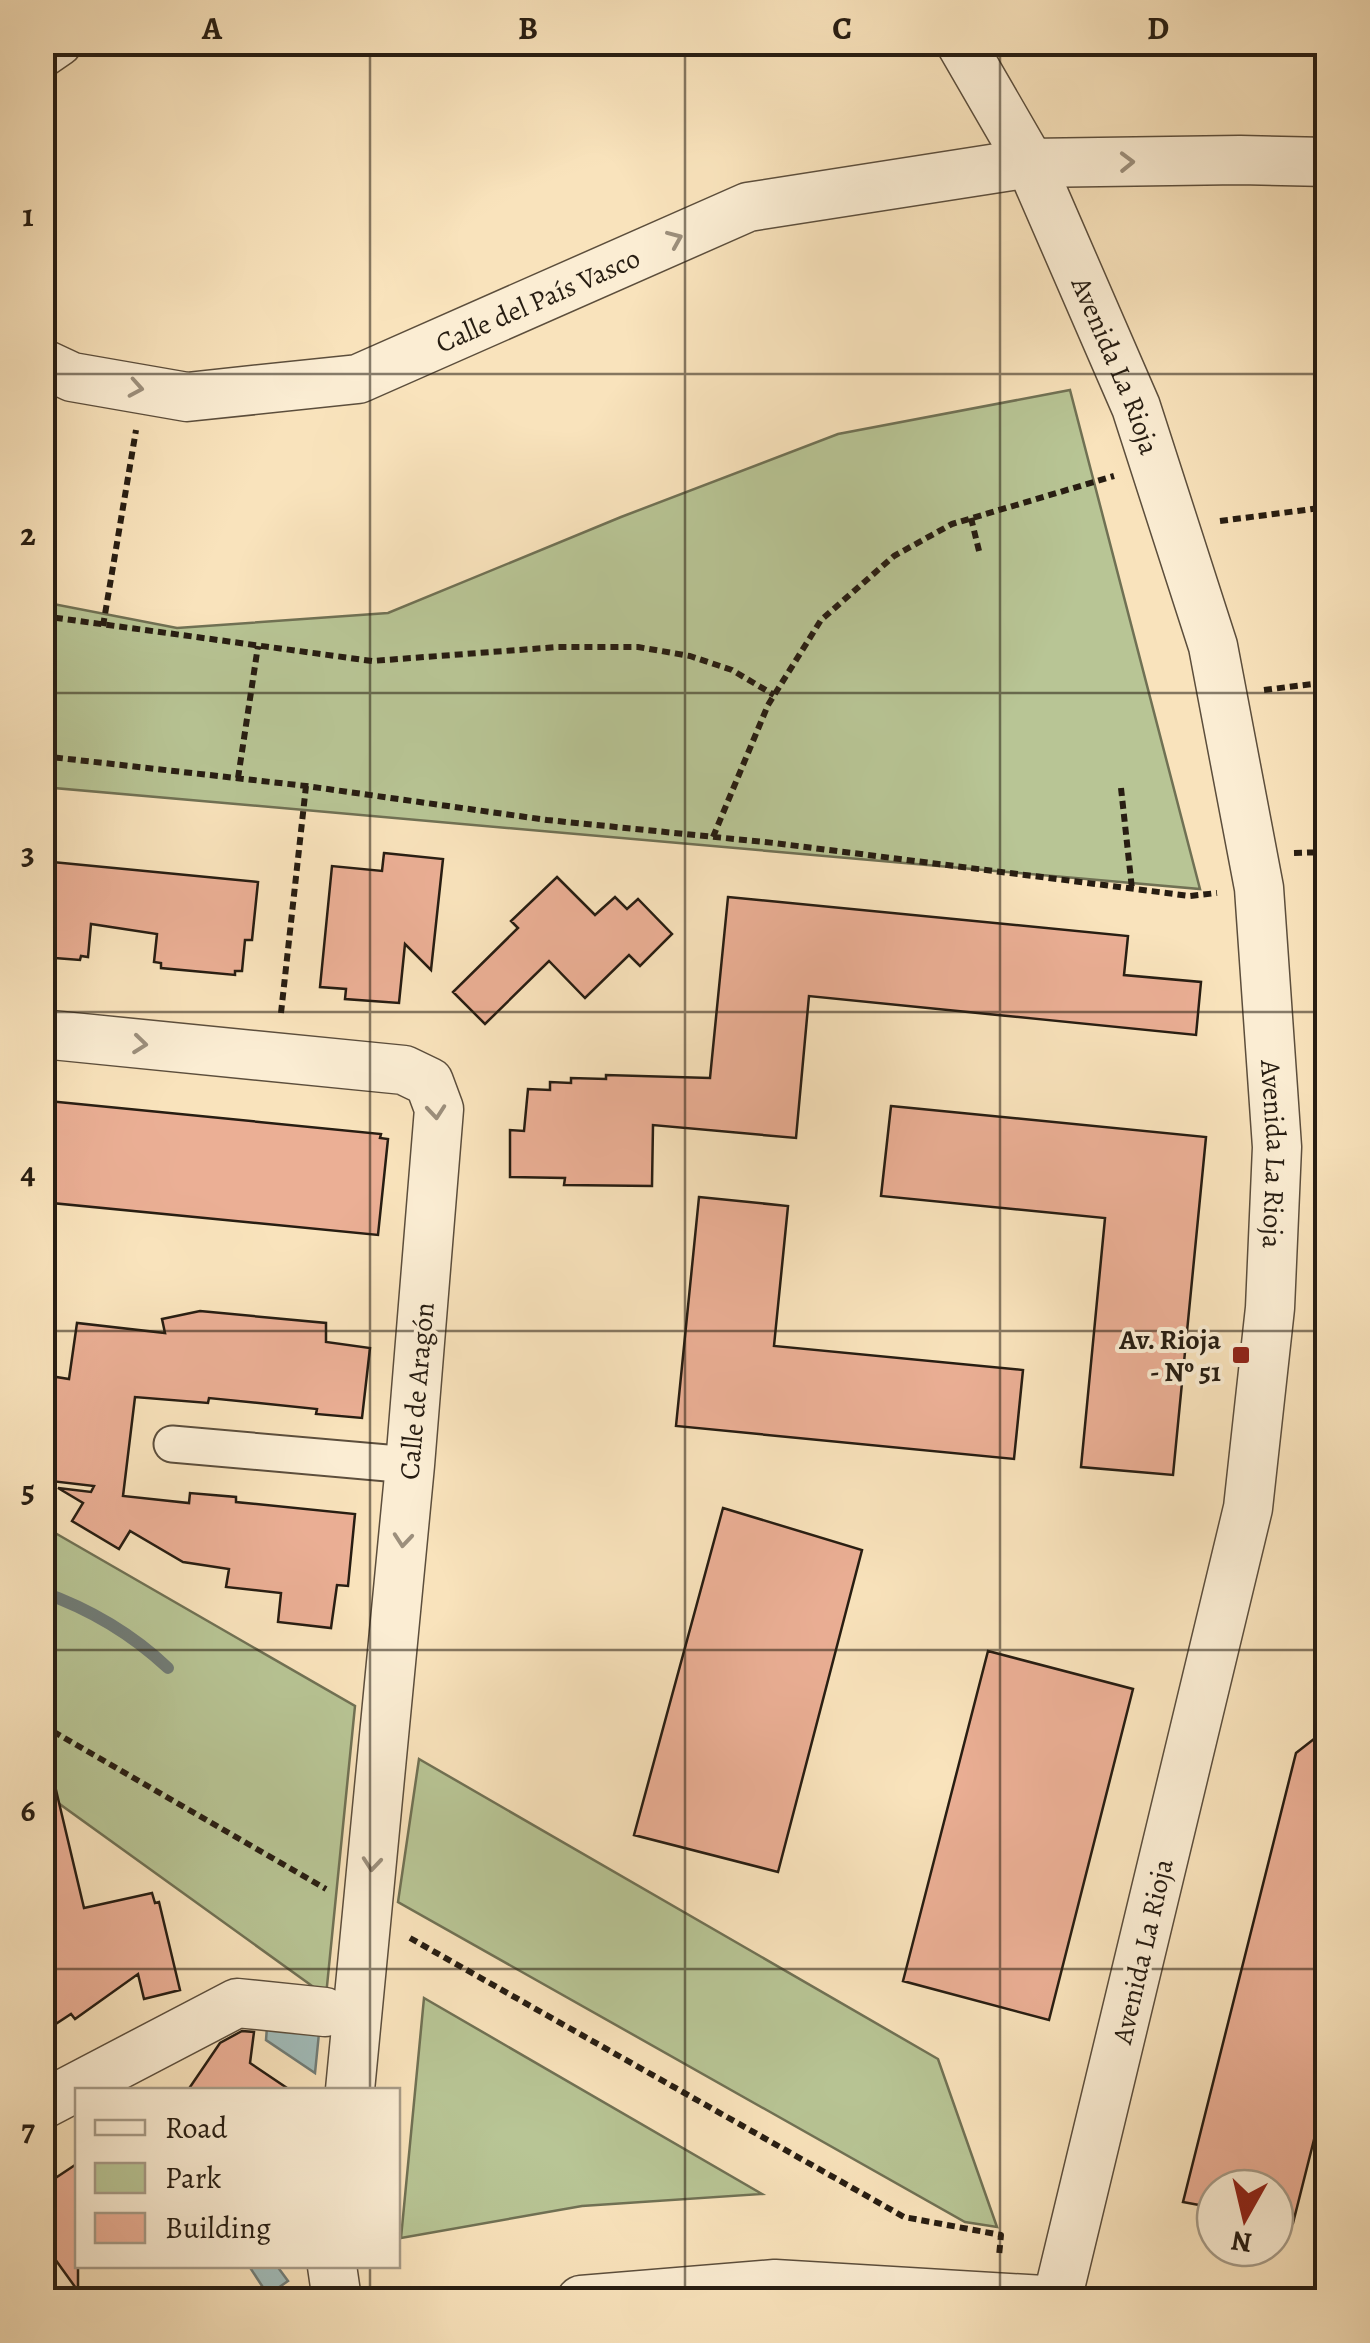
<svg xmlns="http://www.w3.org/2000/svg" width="1370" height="2343" font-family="Alegreya,serif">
  <rect width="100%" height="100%" fill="#f9e3bc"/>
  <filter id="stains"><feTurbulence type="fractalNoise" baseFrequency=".002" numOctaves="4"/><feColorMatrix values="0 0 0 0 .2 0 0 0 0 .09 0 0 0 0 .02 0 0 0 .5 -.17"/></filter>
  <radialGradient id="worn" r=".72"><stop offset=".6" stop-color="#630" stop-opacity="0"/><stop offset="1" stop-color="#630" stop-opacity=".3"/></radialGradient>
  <path fill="#b8c595" stroke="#707154" stroke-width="2.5" d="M 1070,390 L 1200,889 L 43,787 L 43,602 L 177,628 L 388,613 L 621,517 L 838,434 Z
    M 43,1526 L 355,1706 L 326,1996 L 43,1792 Z
    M 419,1759 L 938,2059 L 997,2227 L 965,2222 L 398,1902 Z
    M 424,1998 L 762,2194 L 582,2206 L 401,2238 Z"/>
  <path fill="#a1bcba" stroke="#707c77" stroke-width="2.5" d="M 267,2027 L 319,2033 L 315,2073 L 266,2040 Z
    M 249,2266 L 277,2266 L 288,2281 L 268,2295 Z"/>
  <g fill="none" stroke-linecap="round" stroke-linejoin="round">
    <path stroke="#707c77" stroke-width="12" d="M 42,1592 C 90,1609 132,1634 168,1668"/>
  </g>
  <path fill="#ebaf95" stroke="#271d12" stroke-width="2.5" d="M 384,853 L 443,859 L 431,970 L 405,944 L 399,1003 L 345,999 L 346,989 L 320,987 L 332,866 L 382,871 Z
    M 42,861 L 258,882 L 252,940 L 245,940 L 242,971 L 235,971 L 235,975 L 161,968 L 161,963 L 154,962 L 157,934 L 91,924 L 88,957 L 81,956 L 80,960 L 42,957 Z
    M 557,877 L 595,915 L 615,897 L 627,909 L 638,899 L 672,934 L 640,966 L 629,955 L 585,998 L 549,961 L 485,1024 L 453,992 L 518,928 L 511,921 Z
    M 728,897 L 1128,936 L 1124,975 L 1201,982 L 1196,1035 L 809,996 L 796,1138 L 653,1125 L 652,1186 L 564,1185 L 565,1178 L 510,1177 L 510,1130 L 524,1131 L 528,1089 L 550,1090 L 550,1082 L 571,1083 L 571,1078 L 606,1079 L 606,1075 L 710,1078 Z
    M 48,1101 L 381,1134 L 380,1138 L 388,1139 L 378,1235 L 42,1202 L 42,1105 L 48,1105 Z
    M 891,1106 L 1206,1137 L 1173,1475 L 1081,1467 L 1105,1218 L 881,1196 Z
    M 699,1197 L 788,1206 L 774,1346 L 1023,1370 L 1014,1459 L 676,1426 Z
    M 200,1311 L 326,1323 L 326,1342 L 370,1348 L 362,1418 L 316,1414 L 317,1409 L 209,1398 L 208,1403 L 135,1397 L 123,1496 L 189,1503 L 190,1493 L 236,1497 L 236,1502 L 355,1514 L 348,1586 L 337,1585 L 331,1628 L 278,1622 L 281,1593 L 226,1587 L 229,1569 L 183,1562 L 130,1531 L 119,1549 L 72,1521 L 83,1503 L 58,1488 L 91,1492 L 94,1486 L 42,1480 L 42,1443 L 50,1376 L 69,1379 L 77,1323 L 165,1333 L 162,1319 Z
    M 723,1508 L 862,1550 L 778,1872 L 634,1835 Z
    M 988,1651 L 1133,1689 L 1049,2020 L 903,1981 Z
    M 1328,1728 L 1328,2084 L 1293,2223 L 1275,2220 L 1275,2188 L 1215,2188 L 1215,2208 L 1183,2202 L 1296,1753 Z
    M 56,1790 L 84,1908 L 152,1893 L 155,1903 L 159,1902 L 180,1990 L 144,1999 L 138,1974 L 75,2019 L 71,2014 L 42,2033 L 42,1792 Z
    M 242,2031 L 254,2032 L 250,2063 L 290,2090 L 188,2090 L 220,2043 Z
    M 78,2163 L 78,2291 L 42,2241 L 42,2187 Z"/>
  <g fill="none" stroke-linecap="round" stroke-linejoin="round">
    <defs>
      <path id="pedestrian" d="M 172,1444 L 410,1465"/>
      <g id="minor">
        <path id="s1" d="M 960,42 L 1030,163 L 1136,407 L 1213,646 L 1259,888 L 1277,1147 L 1270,1308 L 1248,1508 L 1057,2300"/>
        <path d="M 42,53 L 58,42"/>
        <path id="s2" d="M 42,363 L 72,377 L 187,397 L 358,379 L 748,207 L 1030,163 L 1240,160 L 1328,162"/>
        <path d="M 42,1034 L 404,1070 L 429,1082 L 439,1109 L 410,1465 L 350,2090"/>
        <path d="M 42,2105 L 237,2003 L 325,2012"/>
        <path d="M 332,2266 L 337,2300"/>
        <path d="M 581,2300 L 775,2284 L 1044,2300"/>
      </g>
    </defs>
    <use href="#pedestrian" stroke="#5c4e3c" stroke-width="39"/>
    <use href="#minor" stroke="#5c4e3c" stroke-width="51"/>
    <path stroke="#271d12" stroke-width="6" stroke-dasharray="8 5" stroke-linecap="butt" d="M 971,518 L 980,555
      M 1220,521 L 1328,507
      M 42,616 L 372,661 L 558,647 L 638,647 L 690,656 L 732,670 L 774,695
      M 103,626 L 136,430
      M 1264,690 L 1328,682
      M 42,756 L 306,786 L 547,820 L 774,843 L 1190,896 L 1217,893
      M 238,778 L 258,646
      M 1121,788 L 1132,889
      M 713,837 L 768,705 L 821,620 L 894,556 L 952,524 L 1114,476
      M 1294,853 L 1328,852
      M 281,1013 L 306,786
      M 42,1725 L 326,1889
      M 410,1938 L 904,2217 L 1001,2235 L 999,2256"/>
    <use href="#pedestrian" stroke="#fbedd3" stroke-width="35"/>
    <use href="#minor" stroke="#fbedd3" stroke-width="48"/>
  </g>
  <defs><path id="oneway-chevron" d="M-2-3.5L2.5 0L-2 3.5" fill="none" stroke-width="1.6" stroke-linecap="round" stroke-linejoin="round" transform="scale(2.5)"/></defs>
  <g stroke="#9c8f7c">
    <use href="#oneway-chevron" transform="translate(1127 162) rotate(-1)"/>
    <use href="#oneway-chevron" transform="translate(675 239) rotate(-23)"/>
    <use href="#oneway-chevron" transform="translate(136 388) rotate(10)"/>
    <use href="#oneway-chevron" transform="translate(140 1044) rotate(6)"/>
    <use href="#oneway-chevron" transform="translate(436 1112) rotate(85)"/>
    <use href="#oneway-chevron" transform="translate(403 1540) rotate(95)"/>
    <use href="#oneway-chevron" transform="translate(372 1864) rotate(95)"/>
  </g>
  <path fill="none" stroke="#271d12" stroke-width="2.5" stroke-opacity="0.55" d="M 370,42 L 370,2090M 685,42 L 685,2300M 1000,42 L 1000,2300M 42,374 L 1328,374M 42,693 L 1328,693M 42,1012 L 1328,1012M 42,1331 L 1328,1331M 42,1650 L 1328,1650M 42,1969 L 1328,1969M 370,2266 L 370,2300"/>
  <rect fill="#8f2418" stroke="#fbedd3" stroke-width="4" x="1231" y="1345" width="20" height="20" rx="5"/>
  <g text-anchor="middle" stroke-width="8" stroke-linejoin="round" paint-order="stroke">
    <g font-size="28" fill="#271d12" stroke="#fbedd3">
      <text dy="10" stroke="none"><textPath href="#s2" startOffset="518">Calle del País Vasco</textPath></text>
      <text dy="10" stroke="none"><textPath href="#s1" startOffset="360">Avenida La Rioja</textPath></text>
      <text dy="10" stroke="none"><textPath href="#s1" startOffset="1170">Avenida La Rioja</textPath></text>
      <text transform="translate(416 1391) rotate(-85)" y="10">Calle de Aragón</text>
      <text transform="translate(1142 1951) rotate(-77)" y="10">Avenida La Rioja</text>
    </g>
    <g font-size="28" font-weight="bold" fill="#271d12" stroke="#fbedd3" text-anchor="end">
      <text x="1221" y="1349">Av. Rioja<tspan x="1221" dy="32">- Nº 51</tspan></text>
    </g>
  </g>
  <rect width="1370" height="2343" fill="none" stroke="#f9e3bc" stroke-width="110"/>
  <rect x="75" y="2088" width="325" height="180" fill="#fbedd3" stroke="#a69a86" stroke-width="2.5"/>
  <rect x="95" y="2120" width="50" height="15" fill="#fbedd3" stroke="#a69a86" stroke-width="2.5"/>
  <text x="165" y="2138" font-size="30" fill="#271d12">Road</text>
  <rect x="95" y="2163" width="50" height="30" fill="#b8c595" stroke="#a69a86" stroke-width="2.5"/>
  <text x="165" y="2188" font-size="30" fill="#271d12">Park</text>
  <rect x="95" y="2213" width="50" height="30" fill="#ebaf95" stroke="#a69a86" stroke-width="2.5"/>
  <text x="165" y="2238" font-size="30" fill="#271d12">Building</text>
  <g transform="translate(1245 2218) rotate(188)"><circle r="48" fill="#fbedd3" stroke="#a69a86" stroke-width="2.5"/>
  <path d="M0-8L18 38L0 25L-18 38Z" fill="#8f2418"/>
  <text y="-15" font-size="28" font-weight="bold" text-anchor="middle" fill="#271d12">N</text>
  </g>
  <rect x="55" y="55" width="1260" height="2233" fill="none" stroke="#271d12" stroke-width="4"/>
  <g font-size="32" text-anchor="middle" font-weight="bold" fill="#271d12">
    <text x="212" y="39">A</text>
    <text x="528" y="39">B</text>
    <text x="842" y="39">C</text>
    <text x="1158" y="39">D</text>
    <text x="28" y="226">1</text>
    <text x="28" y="545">2</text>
    <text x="28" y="864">3</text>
    <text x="28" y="1183">4</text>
    <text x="28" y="1502">5</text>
    <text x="28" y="1821">6</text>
    <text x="28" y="2140">7</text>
  </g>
  <rect width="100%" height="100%" filter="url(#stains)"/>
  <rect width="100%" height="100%" fill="url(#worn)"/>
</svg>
